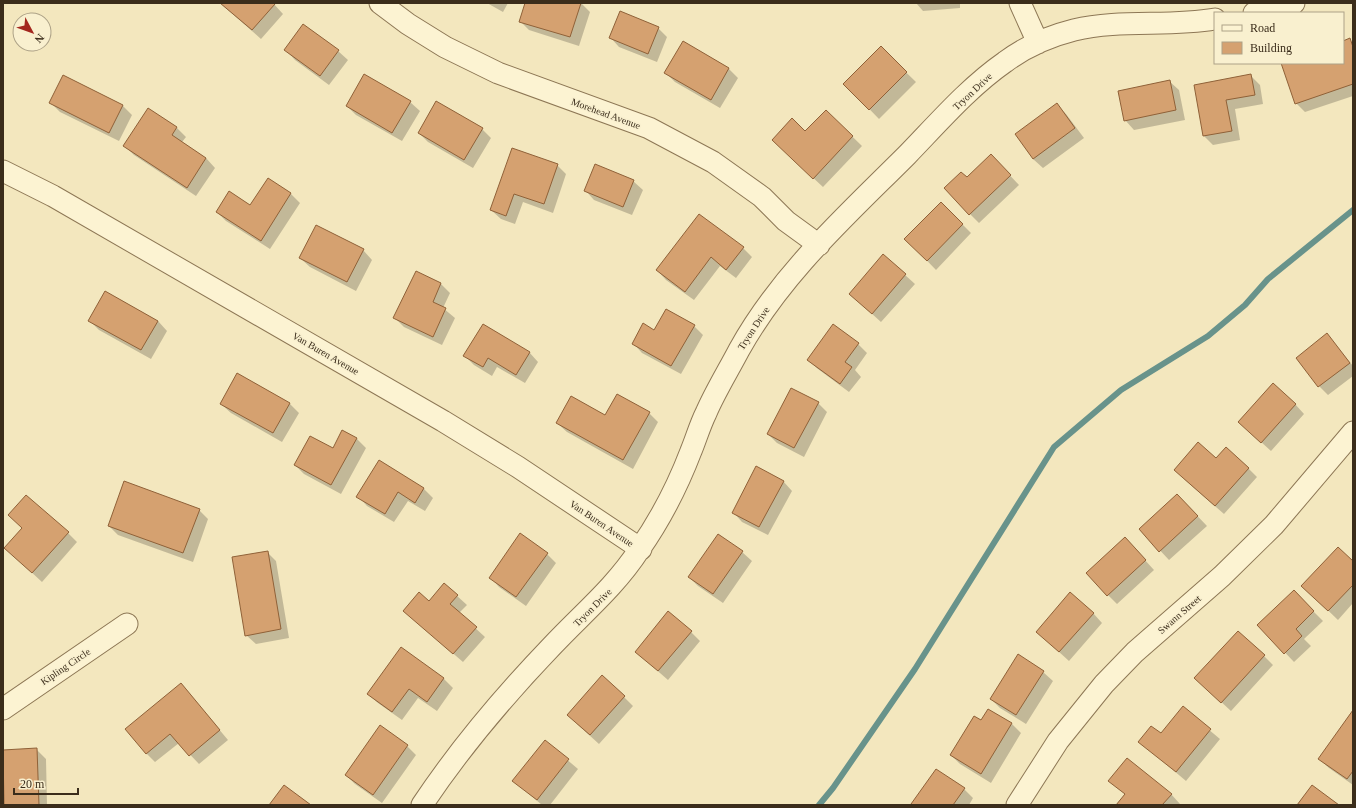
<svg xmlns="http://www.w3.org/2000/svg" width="1356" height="808" font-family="Georgia,serif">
  <rect width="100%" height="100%" fill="#f3e7be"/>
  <path fill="#0003" d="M 220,3 L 273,3 L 283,14 L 261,39 Z
    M 487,3 L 508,3 L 503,12 Z
    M 526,3 L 581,3 L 590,12 L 579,46 L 529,30 L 520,21 Z
    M 916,3 L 960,3 L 960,8 L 923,11 Z
    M 304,26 L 338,51 L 348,60 L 329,85 L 295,60 L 286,50 Z
    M 658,28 L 667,37 L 657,62 L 619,47 L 610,37 Z
    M 1350,40 L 1353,43 L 1353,96 L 1305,112 L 1296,103 L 1282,63 L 1343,63 L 1343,42 Z
    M 683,42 L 729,69 L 738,78 L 720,108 L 675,82 L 666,73 Z
    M 881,48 L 916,82 L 879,119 L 845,84 Z
    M 64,76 L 123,106 L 132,115 L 119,141 L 60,112 L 50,102 Z
    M 1251,76 L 1260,85 L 1263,104 L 1235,109 L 1240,140 L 1213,145 L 1204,136 L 1195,85 Z
    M 1169,81 L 1179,90 L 1185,120 L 1134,130 L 1125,120 Z
    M 410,102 L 420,111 L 402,141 L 356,115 L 347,106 Z
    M 1057,105 L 1066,114 L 1084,138 L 1043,168 L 1033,159 Z
    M 149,109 L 177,128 L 186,137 L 182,142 L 206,158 L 215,168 L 196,196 L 134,155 L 125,146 Z
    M 826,111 L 862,146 L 823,187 L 782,149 L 805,133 Z
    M 482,129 L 491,138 L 473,168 L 428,142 L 419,133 Z
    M 513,150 L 557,165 L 566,174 L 553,213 L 523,202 L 515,224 L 501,219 L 491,210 Z
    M 991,155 L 1019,185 L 979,223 L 970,214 Z
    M 268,179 L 291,194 L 300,203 L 270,249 L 226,221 L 217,212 L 250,206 Z
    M 633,181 L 643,190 L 632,215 L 594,200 L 585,190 Z
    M 941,203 L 971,233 L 936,270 L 906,239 Z
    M 743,248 L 752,257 L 736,278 L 720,266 L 694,300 L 666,280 L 657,270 Z
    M 363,250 L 372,260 L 356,291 L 310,267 L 300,258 Z
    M 883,255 L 915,284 L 881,322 L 850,294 Z
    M 416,272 L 441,284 L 450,293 L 443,308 L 455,318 L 442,345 L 404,327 L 395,318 Z
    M 106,292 L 158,321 L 167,331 L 151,359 L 99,330 L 90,321 Z
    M 694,326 L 703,335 L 681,374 L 642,353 L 633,343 L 655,332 Z
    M 1327,335 L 1353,366 L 1353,376 L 1328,395 L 1319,386 Z
    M 858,344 L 867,353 L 855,370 L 861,377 L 849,392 L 818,369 L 808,360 Z
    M 529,352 L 538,362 L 525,383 L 497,367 L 492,376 L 474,365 L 465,356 Z
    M 238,375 L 290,404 L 299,413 L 282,442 L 231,413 L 221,404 Z
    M 818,403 L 827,412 L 804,457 L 777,443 L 768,434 Z
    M 1295,404 L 1304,414 L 1271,451 L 1239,422 Z
    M 649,413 L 658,422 L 633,469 L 567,432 L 557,423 L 606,416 Z
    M 343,431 L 357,439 L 366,448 L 341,494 L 304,474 L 295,465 L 333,449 Z
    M 1216,460 L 1248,468 L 1257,477 L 1224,514 L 1184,479 Z
    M 379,461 L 424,489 L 433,498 L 425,511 L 408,501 L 394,522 L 367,506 L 358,496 Z
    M 783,481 L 792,491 L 768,535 L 742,522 L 733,512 Z
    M 1186,504 L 1207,526 L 1169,560 L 1140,529 Z
    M 199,510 L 208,519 L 193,562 L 118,535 L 109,526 Z
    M 23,528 L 68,533 L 77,542 L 42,582 L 15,557 Z
    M 718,535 L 742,552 L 752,561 L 723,603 L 698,586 L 689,577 Z
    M 1134,548 L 1154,570 L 1117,604 L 1108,595 Z
    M 267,552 L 276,561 L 289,638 L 256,644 L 246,635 Z
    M 547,554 L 556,563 L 526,606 L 499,587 L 490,577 Z
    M 1353,562 L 1353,603 L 1338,620 L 1312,595 Z
    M 444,584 L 467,605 L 459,613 L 485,637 L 463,662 L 404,611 L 429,602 Z
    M 1294,592 L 1323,621 L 1304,639 L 1311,646 L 1294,662 L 1259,625 Z
    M 1093,613 L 1102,623 L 1069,661 L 1037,632 Z
    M 691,632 L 700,641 L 668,680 L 636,652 Z
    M 401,649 L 444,679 L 453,688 L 437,711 L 418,698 L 402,720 L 378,703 L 368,694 Z
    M 1264,656 L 1273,665 L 1231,711 L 1205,687 Z
    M 1043,672 L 1053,681 L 1026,724 L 1000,708 L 991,699 Z
    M 181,684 L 228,740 L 199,764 L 179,743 L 155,762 L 146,753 Z
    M 624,697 L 633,706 L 599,744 L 577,724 Z
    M 1183,708 L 1220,739 L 1186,781 L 1140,742 L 1161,735 Z
    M 989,710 L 1012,724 L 1021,733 L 991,783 L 960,764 L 951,755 L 982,721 Z
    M 1353,712 L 1353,785 L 1329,768 L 1319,759 Z
    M 545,741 L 578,769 L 550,805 L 542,805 L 514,781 Z
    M 407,746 L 416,755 L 382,803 L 355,784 L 346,775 Z
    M 36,749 L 46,759 L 47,805 L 5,805 L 3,751 Z
    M 936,770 L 964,789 L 973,798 L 969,805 L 914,805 Z
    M 1110,781 L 1171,794 L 1180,804 L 1118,805 L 1126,795 Z"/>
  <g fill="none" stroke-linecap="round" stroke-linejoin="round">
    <path stroke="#68938b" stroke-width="6" d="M 819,805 L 833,788 L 915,669 L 1054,447 L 1121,390 L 1208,336 L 1245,305 L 1268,279 L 1353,210"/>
  </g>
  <path fill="#d5a170" stroke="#8f6138" d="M 220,3 L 274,3 L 275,4 L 252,30 Z
    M 525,3 L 581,3 L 570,37 L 519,22 Z
    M 620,11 L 659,27 L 648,54 L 609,38 Z
    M 303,24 L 339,50 L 320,76 L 284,50 Z
    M 1350,38 L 1353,47 L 1353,84 L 1295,104 L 1281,63 L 1343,63 L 1343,41 Z
    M 683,41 L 729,68 L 711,100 L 664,73 Z
    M 881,46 L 907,72 L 869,110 L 843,84 Z
    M 364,74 L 411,101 L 392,133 L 346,106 Z
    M 1251,74 L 1255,95 L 1226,100 L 1232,131 L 1203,136 L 1194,85 Z
    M 63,75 L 123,105 L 109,133 L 49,103 Z
    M 1170,80 L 1176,110 L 1124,121 L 1118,91 Z
    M 436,101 L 483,128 L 464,160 L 418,133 Z
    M 1057,103 L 1075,128 L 1033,159 L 1015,134 Z
    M 148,108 L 177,127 L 172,135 L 206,158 L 187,188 L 123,146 Z
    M 826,110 L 853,136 L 813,179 L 772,140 L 792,118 L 805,131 Z
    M 512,148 L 558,164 L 544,204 L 514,194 L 506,216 L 490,210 Z
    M 991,154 L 1011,175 L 969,215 L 944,188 L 961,172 L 967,177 Z
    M 595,164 L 634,180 L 623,207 L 584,191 Z
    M 268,178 L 291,193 L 261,241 L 216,212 L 229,191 L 250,205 Z
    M 941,202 L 963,224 L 927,261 L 904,239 Z
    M 699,214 L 744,247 L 726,270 L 711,257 L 685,292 L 656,270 Z
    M 316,225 L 364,249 L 347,282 L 299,258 Z
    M 883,254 L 906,274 L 872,314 L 849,294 Z
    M 416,271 L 441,283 L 433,302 L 446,308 L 433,337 L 393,318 Z
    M 105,291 L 158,321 L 141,350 L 88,321 Z
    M 666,309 L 695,325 L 671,366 L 632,344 L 643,323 L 654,330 Z
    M 483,324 L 530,352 L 516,375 L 488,358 L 483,367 L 463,356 Z
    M 833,324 L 859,343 L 845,362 L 852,367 L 840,384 L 807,360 Z
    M 1327,333 L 1350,363 L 1318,387 L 1296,358 Z
    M 237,373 L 290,403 L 273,433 L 220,404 Z
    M 1273,383 L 1296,404 L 1261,443 L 1238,422 Z
    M 791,388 L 819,402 L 794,448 L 767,434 Z
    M 617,394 L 650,412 L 623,460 L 556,423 L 571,396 L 605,415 Z
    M 342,430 L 357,438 L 331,485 L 294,465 L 310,436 L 333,448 Z
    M 1198,442 L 1216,458 L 1226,447 L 1249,468 L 1215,506 L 1174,470 Z
    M 379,460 L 424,488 L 415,503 L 398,492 L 385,514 L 356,497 Z
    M 756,466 L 784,481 L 759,527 L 732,513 Z
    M 124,481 L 200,509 L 183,553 L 108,526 Z
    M 1177,494 L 1198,516 L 1159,552 L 1139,529 Z
    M 26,495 L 69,532 L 32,573 L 4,548 L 22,528 L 8,515 Z
    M 520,533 L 548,553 L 516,597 L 489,578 Z
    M 718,534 L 743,551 L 713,594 L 688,577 Z
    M 1125,537 L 1146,560 L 1107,596 L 1086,573 Z
    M 1338,547 L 1353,561 L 1353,585 L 1328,611 L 1301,586 Z
    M 268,551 L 281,629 L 245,636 L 232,557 Z
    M 444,583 L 458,595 L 450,604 L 477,627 L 453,654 L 403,611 L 419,592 L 429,601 Z
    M 1294,590 L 1314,611 L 1296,629 L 1302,636 L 1284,654 L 1257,625 Z
    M 1070,592 L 1094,613 L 1059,652 L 1036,632 Z
    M 668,611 L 692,631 L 658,671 L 635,652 Z
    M 1238,631 L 1265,655 L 1221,703 L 1194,678 Z
    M 401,647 L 444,678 L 427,702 L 409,689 L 392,712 L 367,694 Z
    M 1018,654 L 1044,671 L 1016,715 L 990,699 Z
    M 602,675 L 625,696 L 590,735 L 567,715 Z
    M 181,683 L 220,730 L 189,756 L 170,734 L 146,754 L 125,729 Z
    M 1183,706 L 1211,729 L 1176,772 L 1138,742 L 1151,726 L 1161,733 Z
    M 988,709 L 1012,723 L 981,774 L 950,755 L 974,716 L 981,720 Z
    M 1353,710 L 1353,771 L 1347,779 L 1318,759 Z
    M 380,725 L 408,745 L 373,795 L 345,775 Z
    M 545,740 L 569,759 L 537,800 L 512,781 Z
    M 37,748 L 39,805 L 4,805 L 3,750 Z
    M 1127,758 L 1172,794 L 1162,805 L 1116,805 L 1125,794 L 1108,781 Z
    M 936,769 L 965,788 L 953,805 L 913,805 L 911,804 Z
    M 284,785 L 311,805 L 269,805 Z
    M 1312,785 L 1339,805 L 1297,805 Z"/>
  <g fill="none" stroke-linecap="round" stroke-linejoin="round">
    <defs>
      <path id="street" d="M 380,3 L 408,24 L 445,47 L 498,73 L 649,128 L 713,162 L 762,197 L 786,221 L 819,245
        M 1020,3 L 1038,43
        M 1254,13 L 1294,3
        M 3,171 L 53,196 L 443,421 L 518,467 L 641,549
        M 3,709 L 127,624
        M 422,805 C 460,748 505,695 552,646 C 582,614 615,587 639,550 C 660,520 678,485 691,451 C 696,439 700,425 706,413 C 715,392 728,371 739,350 C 781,274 846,216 907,155 C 938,123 969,87 1005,62 C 1025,47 1050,36 1074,30 C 1120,19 1169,27 1215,19
        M 1017,805 L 1058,741 L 1104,684 L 1135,652 L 1222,576 L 1274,525 L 1353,432"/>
    </defs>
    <use href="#street" stroke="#8d7755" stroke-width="23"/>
    <use href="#street" stroke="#fcf3d2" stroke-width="21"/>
  </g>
  <g text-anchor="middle" stroke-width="3" stroke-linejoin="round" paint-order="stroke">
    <g font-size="10" fill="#3b2d1b" stroke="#f9f0cf">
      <text transform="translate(972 91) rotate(-43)" y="4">Tryon Drive</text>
      <text transform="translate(606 113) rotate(20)" y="4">Morehead Avenue</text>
      <text transform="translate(753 328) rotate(-57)" y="4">Tryon Drive</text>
      <text transform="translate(326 353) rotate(30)" y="4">Van Buren Avenue</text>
      <text transform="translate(602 523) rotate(34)" y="4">Van Buren Avenue</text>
      <text transform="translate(592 607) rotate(-45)" y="4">Tryon Drive</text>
      <text transform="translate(1179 614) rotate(-41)" y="4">Swann Street</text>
      <text transform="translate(65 666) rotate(-34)" y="4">Kipling Circle</text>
    </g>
  </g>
  <rect width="1356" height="808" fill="none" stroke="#3b2d1b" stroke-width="8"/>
  <rect x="1214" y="12" width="130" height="52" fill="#f9f0cf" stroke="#ada287"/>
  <rect x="1222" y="25" width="20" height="6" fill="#fcf3d2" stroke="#ada287"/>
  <text x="1250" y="32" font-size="12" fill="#3b2d1b">Road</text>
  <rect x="1222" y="42" width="20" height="12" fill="#d5a170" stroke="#ada287"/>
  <text x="1250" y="52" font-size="12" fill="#3b2d1b">Building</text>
  <g transform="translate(32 32) rotate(131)"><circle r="19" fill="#f9f0cf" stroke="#ada287"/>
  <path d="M0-3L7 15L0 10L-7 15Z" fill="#a3271e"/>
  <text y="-6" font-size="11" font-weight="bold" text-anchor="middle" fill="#3b2d1b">N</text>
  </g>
  <path d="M14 788v6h64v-6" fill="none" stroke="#3b2d1b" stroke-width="2"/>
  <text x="20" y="788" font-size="12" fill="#3b2d1b" stroke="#f9f0cf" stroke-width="3" paint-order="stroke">20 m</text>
</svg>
